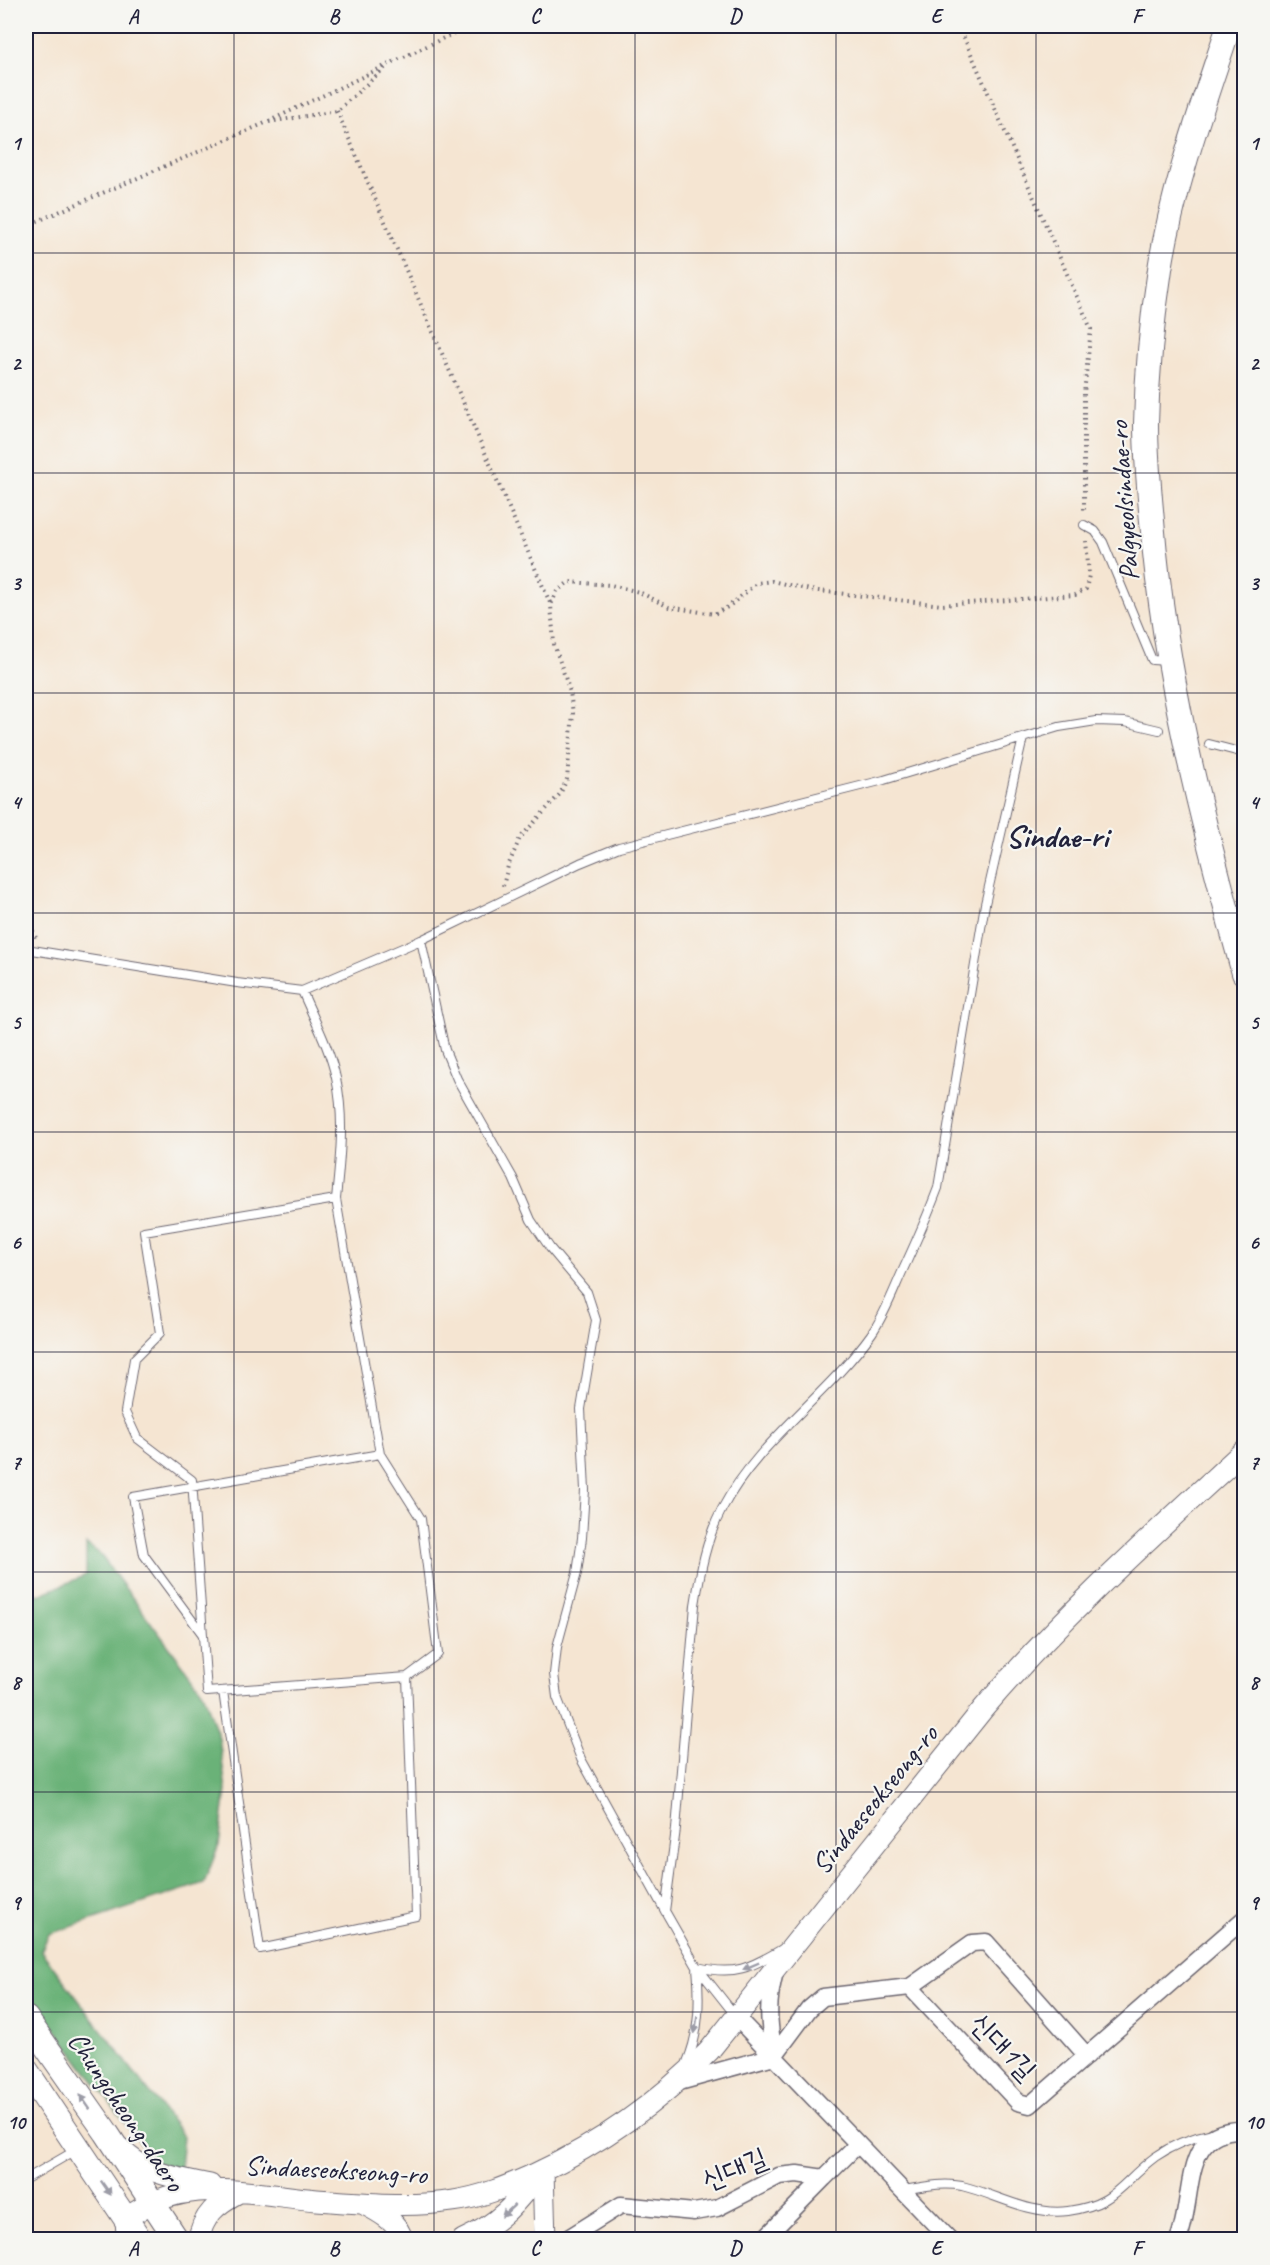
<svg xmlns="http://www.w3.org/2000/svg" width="1270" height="2265" font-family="Caveat,'Poor Story',sans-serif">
  <rect width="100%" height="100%" fill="#f6f6f2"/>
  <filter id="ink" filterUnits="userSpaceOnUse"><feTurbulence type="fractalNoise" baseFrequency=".0167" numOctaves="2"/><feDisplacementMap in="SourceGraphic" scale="12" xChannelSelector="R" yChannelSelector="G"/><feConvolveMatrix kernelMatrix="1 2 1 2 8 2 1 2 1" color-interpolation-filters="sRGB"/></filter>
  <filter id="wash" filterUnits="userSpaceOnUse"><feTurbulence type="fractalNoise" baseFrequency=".008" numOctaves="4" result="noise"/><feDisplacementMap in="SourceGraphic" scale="24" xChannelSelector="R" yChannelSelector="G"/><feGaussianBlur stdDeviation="1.35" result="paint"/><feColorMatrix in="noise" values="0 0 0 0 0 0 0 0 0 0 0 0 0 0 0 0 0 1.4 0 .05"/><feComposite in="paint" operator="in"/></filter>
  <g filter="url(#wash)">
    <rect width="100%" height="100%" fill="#f5e5d2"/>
    <path fill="#6bb278" stroke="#466a5a" stroke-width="1.5" d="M 86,1544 L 99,1553 L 203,1692 L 219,1738 L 226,1790 L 219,1845 L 204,1883 L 49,1934 L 41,1951 L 183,2136 L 180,2168 L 155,2163 L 26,1990 L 26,1589 L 39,1595 L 86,1575 Z"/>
  </g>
  <g filter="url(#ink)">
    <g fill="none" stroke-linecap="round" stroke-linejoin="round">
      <defs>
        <path id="service" d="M 1084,525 L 1095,531 L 1103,542 L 1152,660 L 1168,661
          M 1209,744 L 1244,753
          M 421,940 L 445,1050 L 457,1079 L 513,1178 L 531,1220 L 550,1248 L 587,1292 L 596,1320 L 581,1409 L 585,1490 L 582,1538 L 577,1573 L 557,1647 L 554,1674 L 557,1697 L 581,1759 L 665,1911 L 697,1967 L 735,2015
          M 26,949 L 237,983 L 302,991 L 421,940 L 580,863 L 619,847 L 884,780 L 1059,727 L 1096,721 L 1125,722 L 1159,730
          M 302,991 C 314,1019 330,1049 336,1078 C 345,1119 340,1159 336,1199 L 144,1231 L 160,1333 L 134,1359 L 125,1412 L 137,1438 L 192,1480 L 207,1692 L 407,1677 L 438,1654 L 421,1519 L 380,1454 L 336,1199
          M 203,1635 L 144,1555 L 133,1497 L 380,1454
          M 223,1691 L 260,1949 L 416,1916 L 407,1677
          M 665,1911 L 676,1829 L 695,1605 C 700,1573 706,1539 722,1509 C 757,1442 828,1395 872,1333 C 885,1314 893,1292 902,1272 C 915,1244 927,1217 938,1188 L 985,904 L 1023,738
          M 687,2062 C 700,2032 700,1999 697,1967 C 735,1976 750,1968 782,1949
          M 26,2179 L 78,2149
          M 903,2190 C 922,2187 942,2182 962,2186 C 996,2194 1031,2216 1068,2211 C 1117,2204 1120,2183 1155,2157 C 1172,2145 1193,2137 1213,2133"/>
        <path id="minor" d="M 910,1987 L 972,1943 L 986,1942 L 1087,2056
          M 737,2018 L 950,2240
          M 774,2056 L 809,2009 L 823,1997 L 910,1987 L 1018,2102 L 1030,2105 L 1244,1919
          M 774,2056 C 769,2023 766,2005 775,1972
          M 679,2082 L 774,2056
          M 565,2240 L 621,2205 L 694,2212 L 717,2208 L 779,2176 L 797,2174 L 824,2178 L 858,2144
          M 763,2240 L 824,2178
          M 1178,2240 C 1196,2197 1179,2127 1244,2130"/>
        <path id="tertiary" d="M 121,2149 C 144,2174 178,2178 210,2185
          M 543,2170 L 545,2240
          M 364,2204 C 378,2211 399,2222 402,2240
          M 127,2236 L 126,2218 C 135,2213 144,2206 154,2202 C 204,2179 265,2196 317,2200 C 361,2203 409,2208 453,2201 C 482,2197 508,2186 535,2174 C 602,2143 658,2103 709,2051 L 983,1709 C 1063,1615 1154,1534 1244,1451
          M 199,2240 C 202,2215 218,2203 239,2192
          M 463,2240 C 500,2223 514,2205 538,2175"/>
        <path id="secondary" d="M 1229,26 C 1203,105 1173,186 1160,269 C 1152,320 1147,373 1146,424 C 1146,456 1149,489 1152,521 C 1165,679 1202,822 1244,973
          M 26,2018 L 106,2132 L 177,2240
          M 26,2070 L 140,2240"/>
      </defs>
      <use href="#service" stroke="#6c6670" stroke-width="10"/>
      <use href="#minor" stroke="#6c6670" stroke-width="19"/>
      <use href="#tertiary" stroke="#6c6670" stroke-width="23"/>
      <use href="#secondary" stroke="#6c6670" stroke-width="26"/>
      <path stroke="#6c6670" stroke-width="4" stroke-dasharray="1.5 4.5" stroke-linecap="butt" d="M 959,26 L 1091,329 L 1084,393 L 1084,513
        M 337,111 L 551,605
        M 269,122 L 337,111 L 387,66
        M 26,226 L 263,124 L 469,26
        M 503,886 L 508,866 L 520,838 L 560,794 L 567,779 L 573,713 L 570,692 L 554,644 L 551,605 L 557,591 L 569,582 L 611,585 L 639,592 L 669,607 L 714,614 L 728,607 L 757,583 L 772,581 L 810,590 L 942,605 L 1075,595 L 1086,589 L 1089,575 L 1086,541
        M 26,914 L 36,938"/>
      <use href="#service" stroke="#fff" stroke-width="8"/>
      <use href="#minor" stroke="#fff" stroke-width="16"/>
      <use href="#tertiary" stroke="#fff" stroke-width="21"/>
      <use href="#secondary" stroke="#fff" stroke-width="24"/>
    </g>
    <defs><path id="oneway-solid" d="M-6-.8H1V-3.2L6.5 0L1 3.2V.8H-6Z" transform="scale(1.5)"/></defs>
    <g fill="#9c9ca7">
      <use href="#oneway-solid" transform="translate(751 1966) rotate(157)"/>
      <use href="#oneway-solid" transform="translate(696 2025) rotate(99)"/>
      <use href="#oneway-solid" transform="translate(85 2102) rotate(-125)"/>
      <use href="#oneway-solid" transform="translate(106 2188) rotate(55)"/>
      <use href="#oneway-solid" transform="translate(508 2211) rotate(137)"/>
    </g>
  </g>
  <path fill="none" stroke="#22223b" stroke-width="1.5" stroke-opacity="0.55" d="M 234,26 L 234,2240M 434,26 L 434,2240M 635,26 L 635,2240M 836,26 L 836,2240M 1036,26 L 1036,2240M 26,253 L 1244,253M 26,473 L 1244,473M 26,693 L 1244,693M 26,913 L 1244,913M 26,1132 L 1244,1132M 26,1352 L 1244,1352M 26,1572 L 1244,1572M 26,1792 L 1244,1792M 26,2012 L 1244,2012"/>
  <g text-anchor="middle" stroke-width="4.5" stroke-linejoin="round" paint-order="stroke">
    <g font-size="28" fill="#22223b" stroke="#f6f6f2">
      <text transform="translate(1123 501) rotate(-94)" y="10">Palgyeolsindae-ro</text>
      <text transform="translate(874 1799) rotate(-51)" y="10">Sindaeseokseong-ro</text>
      <text transform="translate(1004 2046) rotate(46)" y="10">신대1길</text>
      <text transform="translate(127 2111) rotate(56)" y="10">Chungcheong-daero</text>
      <text transform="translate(734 2168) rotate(-22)" y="10">신대길</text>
      <text transform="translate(336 2169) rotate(3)" y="10">Sindaeseokseong-ro</text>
    </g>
    <g font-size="32" font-weight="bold" fill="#22223b" stroke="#f6f6f2">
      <text x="1057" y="847">Sindae-ri</text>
    </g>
  </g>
  <rect width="1270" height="2265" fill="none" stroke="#f6f6f2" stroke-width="66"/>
  <rect x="33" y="33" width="1204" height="2199" fill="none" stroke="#22223b" stroke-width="2"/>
  <g font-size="20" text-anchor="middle" font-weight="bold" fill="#22223b">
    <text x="133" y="23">A</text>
    <text x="334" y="23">B</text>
    <text x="535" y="23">C</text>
    <text x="735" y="23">D</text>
    <text x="936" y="23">E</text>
    <text x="1137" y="23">F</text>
    <text x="16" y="150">1</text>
    <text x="1254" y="150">1</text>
    <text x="16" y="370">2</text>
    <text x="1254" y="370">2</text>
    <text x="16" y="590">3</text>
    <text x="1254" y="590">3</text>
    <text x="16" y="809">4</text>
    <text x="1254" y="809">4</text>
    <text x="16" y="1029">5</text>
    <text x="1254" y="1029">5</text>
    <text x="16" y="1249">6</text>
    <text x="1254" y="1249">6</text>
    <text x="16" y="1469">7</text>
    <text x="1254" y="1469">7</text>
    <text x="16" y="1689">8</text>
    <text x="1254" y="1689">8</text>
    <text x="16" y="1909">9</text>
    <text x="1254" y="1909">9</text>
    <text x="16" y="2129">10</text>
    <text x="1254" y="2129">10</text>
    <text x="133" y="2255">A</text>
    <text x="334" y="2255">B</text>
    <text x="535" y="2255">C</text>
    <text x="735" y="2255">D</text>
    <text x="936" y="2255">E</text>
    <text x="1137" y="2255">F</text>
  </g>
</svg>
